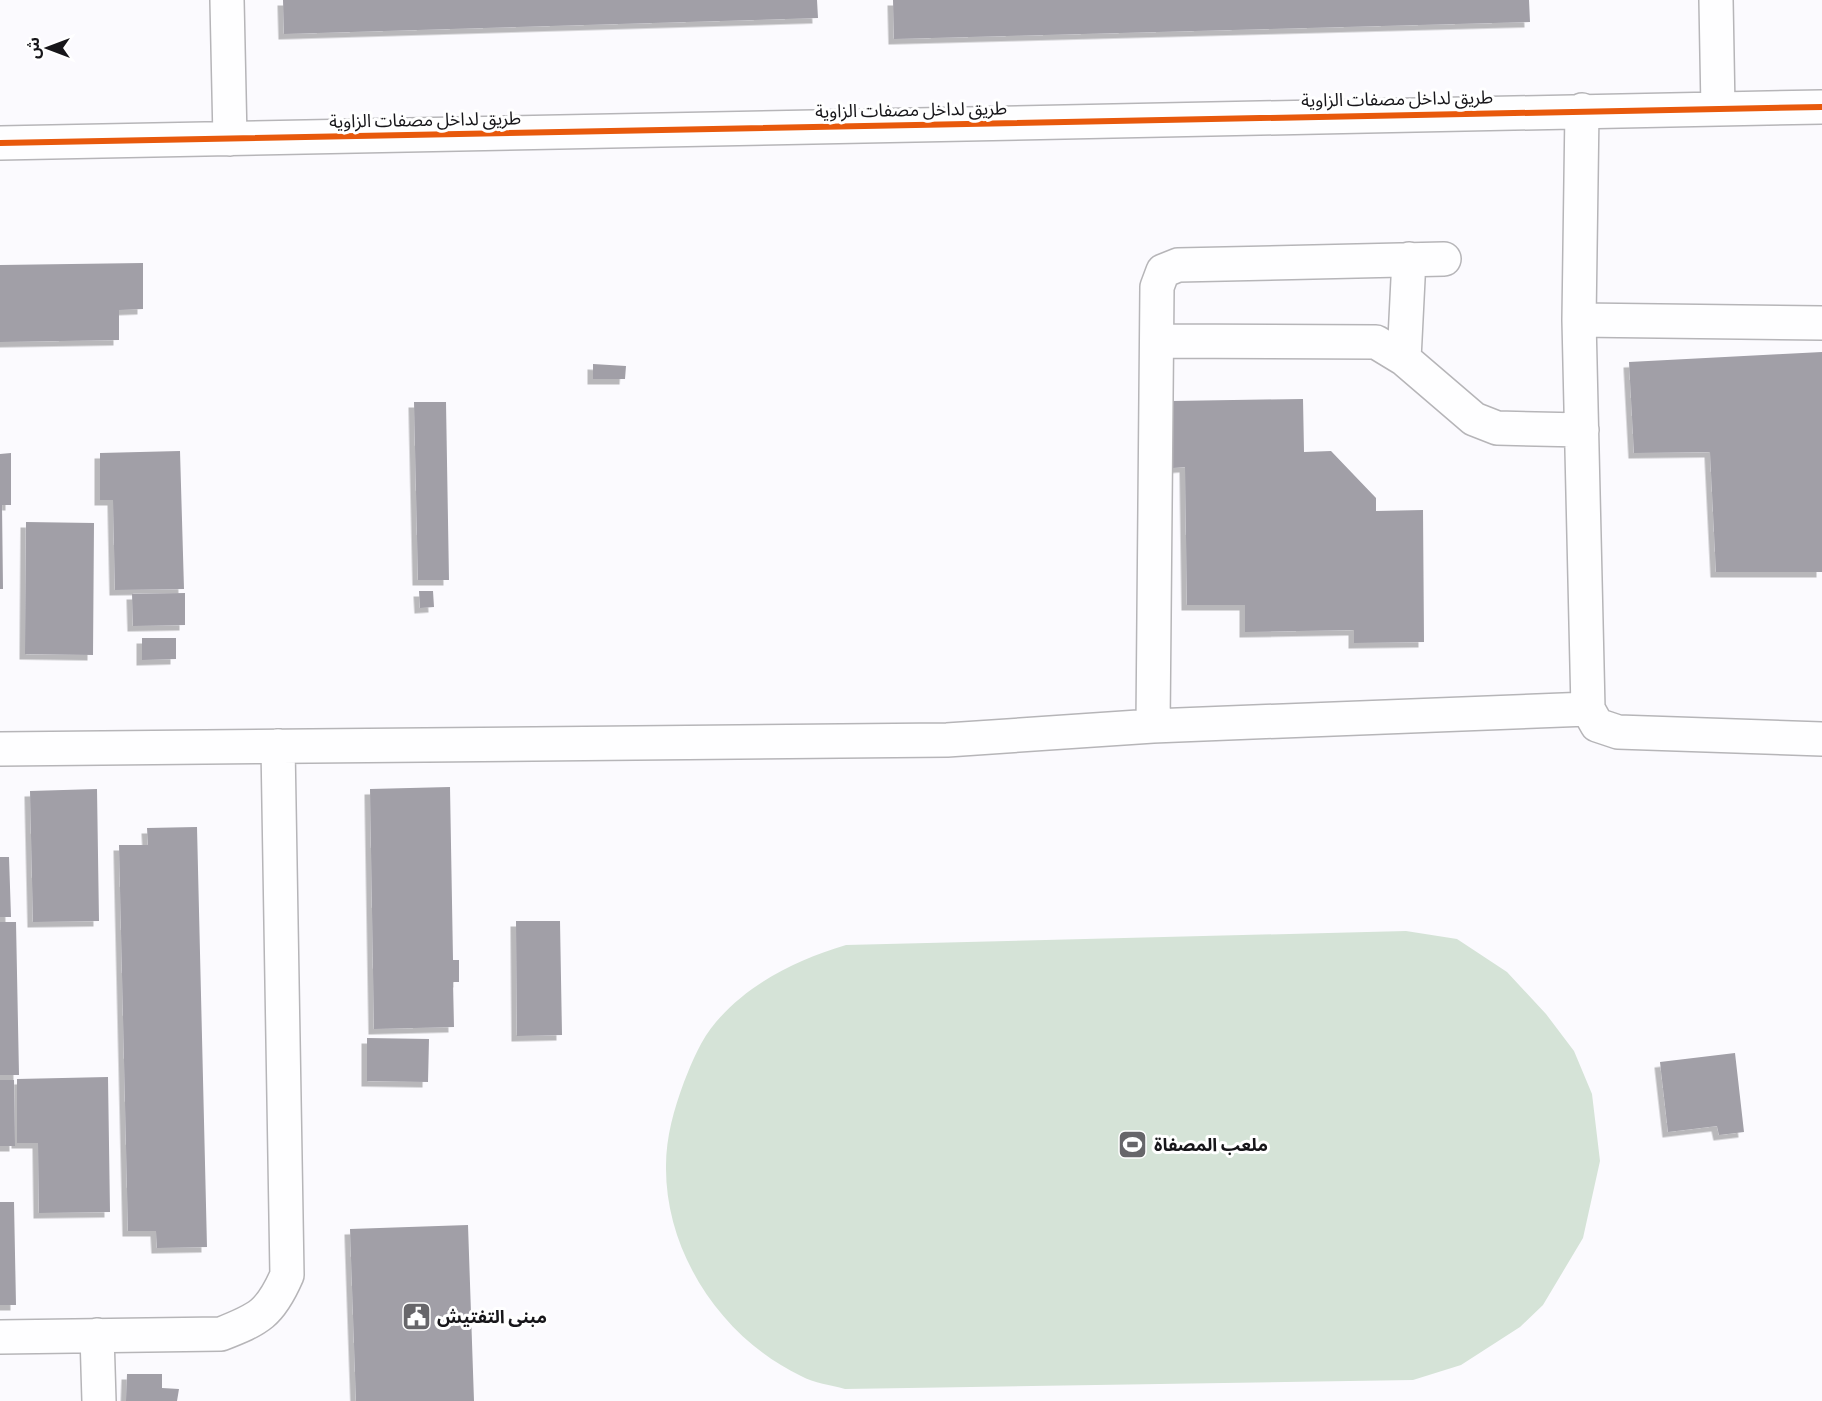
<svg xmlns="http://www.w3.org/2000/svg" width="1822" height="1401" font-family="Commissioner,'Noto Sans Arabic',sans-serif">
  <defs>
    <filter id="shadow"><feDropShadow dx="-5.5" dy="5.5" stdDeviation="0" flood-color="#0004"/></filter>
  </defs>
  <rect width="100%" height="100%" fill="#fbfafe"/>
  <path fill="#d5e3d7" d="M 1406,931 L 1457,939 L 1507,972 L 1546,1014 L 1574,1051 L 1592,1094 L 1600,1161 L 1583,1238 L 1543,1305 L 1520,1327 L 1461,1365 L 1413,1380 L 845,1389 C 831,1385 814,1383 801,1376 C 723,1339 665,1254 666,1166 C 666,1137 674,1109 684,1082 C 692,1062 701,1039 716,1022 C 750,982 797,960 846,945 Z"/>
  <path fill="#a19fa7" filter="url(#shadow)" d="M 283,0 L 817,0 L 818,18 L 284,34 Z
    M 893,0 L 1529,0 L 1530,22 L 894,39 Z
    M 143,263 L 143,309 L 119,310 L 119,340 L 0,342 L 0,265 Z
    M 1822,352 L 1822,572 L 1716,572 L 1710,452 L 1634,453 L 1629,362 Z
    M 593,364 L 626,366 L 625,379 L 593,379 Z
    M 1303,399 L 1304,452 L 1331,451 L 1376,498 L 1376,511 L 1423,510 L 1424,642 L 1354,643 L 1354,630 L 1245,632 L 1245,605 L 1187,605 L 1185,467 L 1173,468 L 1172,401 Z
    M 414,402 L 446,402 L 449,580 L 418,580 Z
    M 180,451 L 184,589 L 115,590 L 113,500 L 100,500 L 100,453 Z
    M 11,453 L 11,505 L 2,505 L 3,589 L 0,589 L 0,454 Z
    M 26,522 L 94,523 L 93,655 L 25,654 Z
    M 419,591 L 433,591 L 434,607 L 420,608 Z
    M 185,593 L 185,625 L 133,626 L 132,594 Z
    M 142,638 L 176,638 L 176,659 L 142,660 Z
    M 450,787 L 453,960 L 459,960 L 459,982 L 453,982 L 454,1027 L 374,1029 L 370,789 Z
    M 97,789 L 99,921 L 33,922 L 30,791 Z
    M 197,827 L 207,1247 L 157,1248 L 156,1231 L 128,1231 L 119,845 L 148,845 L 147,828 Z
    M 0,857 L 9,857 L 11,917 L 0,917 Z
    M 516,921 L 560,921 L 562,1035 L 517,1036 Z
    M 0,922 L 16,922 L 19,1075 L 0,1075 Z
    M 367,1038 L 429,1039 L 428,1082 L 367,1081 Z
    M 1735,1053 L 1744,1132 L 1719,1135 L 1717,1126 L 1668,1132 L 1660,1062 Z
    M 108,1077 L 110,1212 L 39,1213 L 38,1143 L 17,1143 L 17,1079 Z
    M 0,1080 L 14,1080 L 15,1146 L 0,1146 Z
    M 0,1202 L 14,1202 L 16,1305 L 0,1305 Z
    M 468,1225 L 474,1401 L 356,1401 L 350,1229 Z
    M 127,1374 L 162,1374 L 162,1388 L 179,1389 L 177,1401 L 126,1401 Z"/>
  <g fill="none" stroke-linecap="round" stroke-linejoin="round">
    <defs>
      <path id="minor" d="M 227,0 L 230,139
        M 1716,0 L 1718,109
        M 0,143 L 1822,107
        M 1579,320 L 1822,323
        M 1157,341 L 1376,342 L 1404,359 L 1474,419 L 1497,428 L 1582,430
        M 1404,359 L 1409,259
        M 1588,709 L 1597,725 L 1618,732 L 1822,739
        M 1153,726 L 1157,287 L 1163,271 L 1178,265 L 1444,259
        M 0,749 L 947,740 L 1153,726 L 1588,709 L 1579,320 L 1582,110
        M 97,1335 L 99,1401
        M 0,1337 L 221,1334 C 259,1319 270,1314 287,1275 L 278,746"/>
    </defs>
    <use href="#minor" stroke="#b6b5b8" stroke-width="36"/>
    <use href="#minor" stroke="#fefeff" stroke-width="33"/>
    <defs>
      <path id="cycleway" d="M 0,143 L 1822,107"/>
    </defs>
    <use href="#cycleway" stroke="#fff" stroke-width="10"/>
    <use href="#cycleway" stroke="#e8590c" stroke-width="6"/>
  </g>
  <defs>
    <symbol id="stadium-square" viewBox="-11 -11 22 22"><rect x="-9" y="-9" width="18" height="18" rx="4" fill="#67666a" stroke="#fff"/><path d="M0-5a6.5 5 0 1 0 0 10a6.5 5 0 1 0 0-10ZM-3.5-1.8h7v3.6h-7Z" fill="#fff"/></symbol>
    <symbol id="civic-square" viewBox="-11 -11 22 22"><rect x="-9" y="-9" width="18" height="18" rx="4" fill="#67666a" stroke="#fff"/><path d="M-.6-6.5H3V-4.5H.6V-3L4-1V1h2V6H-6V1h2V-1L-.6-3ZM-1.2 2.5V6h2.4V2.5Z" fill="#fff"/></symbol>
  </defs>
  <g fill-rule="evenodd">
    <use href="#stadium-square" x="1116" y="1128" width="33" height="33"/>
    <use href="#civic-square" x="400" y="1300" width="33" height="33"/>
  </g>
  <g text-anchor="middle" stroke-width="6" stroke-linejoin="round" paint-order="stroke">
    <g font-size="18" fill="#17161a" stroke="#fff">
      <text transform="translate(1397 99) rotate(-1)" y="6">طريق لداخل مصفات الزاوية</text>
      <text transform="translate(911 110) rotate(-1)" y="6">طريق لداخل مصفات الزاوية</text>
      <text transform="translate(425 120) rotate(-1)" y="6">طريق لداخل مصفات الزاوية</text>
    </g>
    <g font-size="18" font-weight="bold" fill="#17161a" stroke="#fff" text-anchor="start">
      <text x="1154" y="1151">ملعب المصفاة</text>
      <text x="437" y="1323">مبنى التفتيش</text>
    </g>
  </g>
  <g transform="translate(48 48) rotate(270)" stroke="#ffffff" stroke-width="4.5" paint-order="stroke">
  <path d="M0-4.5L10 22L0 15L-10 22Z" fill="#17161a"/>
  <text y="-9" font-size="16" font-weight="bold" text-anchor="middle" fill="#17161a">ش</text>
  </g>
</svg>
